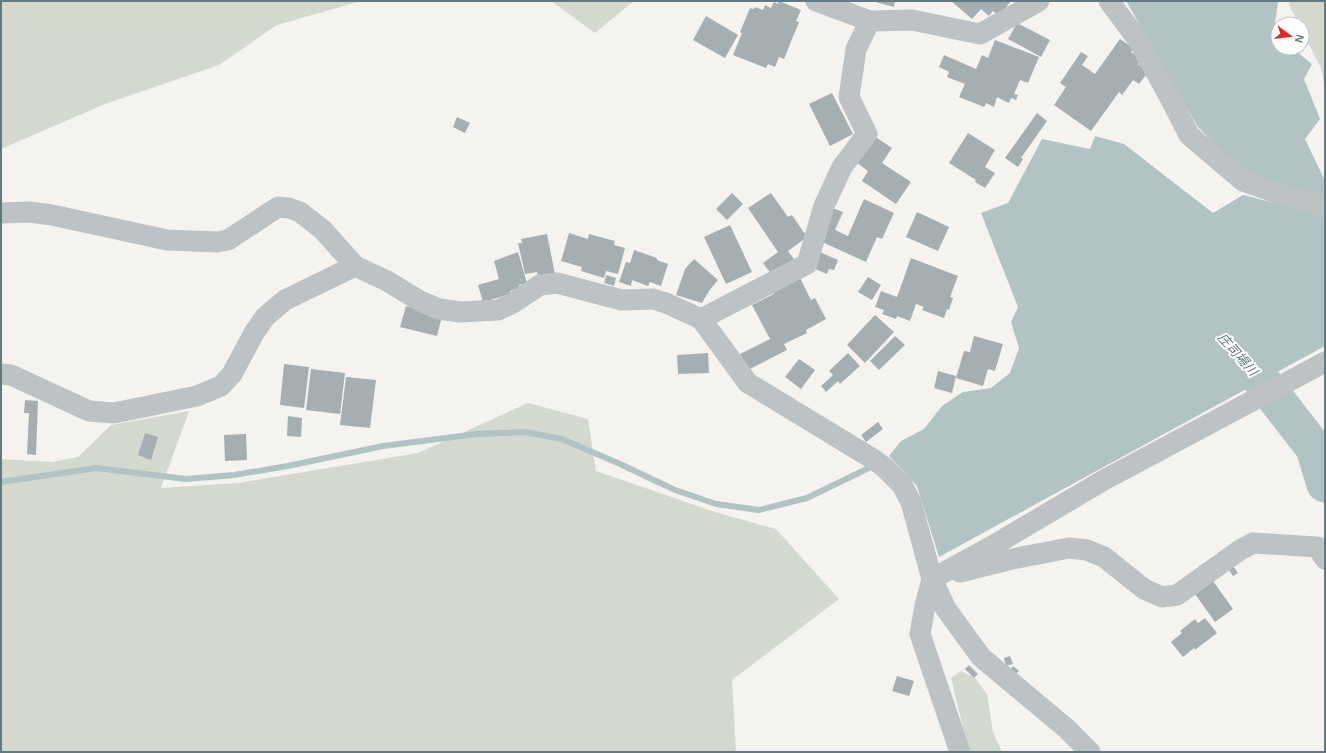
<svg xmlns="http://www.w3.org/2000/svg" width="1326" height="753" font-family="Helvetica,'Noto Sans JP',sans-serif">
  <rect width="100%" height="100%" fill="#f4f3ef"/>
  <path fill="#d4d9cf" d="M 1,1 L 361,1 L 277,25 L 219,65 L 105,104 L 1,149 Z
    M 551,1 L 634,1 L 595,33 Z
    M 1290,1 L 1325,1 L 1325,90 L 1321,68 L 1302,31 L 1302,24 L 1299,24 L 1289,5 Z
    M 528,403 L 588,419 L 596,471 L 715,512 L 776,529 L 839,599 L 732,680 L 736,752 L 1,752 L 1,459 L 52,462 L 78,457 L 111,425 L 189,411 L 161,488 L 238,483 L 418,453 Z
    M 961,671 L 975,678 L 987,694 L 993,732 L 1002,752 L 969,752 L 951,678 Z"/>
  <path fill="#b1c3c3" d="M 1126,1 L 1276,1 L 1278,2 L 1274,30 L 1278,33 L 1278,48 L 1292,48 L 1312,64 L 1304,79 L 1320,119 L 1305,139 L 1325,181 L 1325,198 L 1243,172 L 1197,126 Z
    M 1095,136 L 1124,144 L 1213,213 L 1243,195 L 1322,215 L 1325,223 L 1325,346 L 939,557 L 917,486 L 889,456 L 901,441 L 924,429 L 942,406 L 963,392 L 991,388 L 1010,373 L 1019,348 L 1011,322 L 1018,307 L 981,213 L 1008,203 L 1042,139 L 1090,149 Z"/>
  <g fill="none" stroke-linecap="round" stroke-linejoin="round">
    <path stroke="#b1c3c3" stroke-width="6" d="M 1,482 L 96,468 L 186,479 L 234,475 L 288,466 L 383,446 L 477,434 L 525,432 L 562,439 L 620,464 L 675,490 L 716,504 L 759,510 L 807,498 L 875,465"/>
    <path stroke="#b1c3c3" stroke-width="37" d="M 1229,342 L 1238,350 L 1314,448 L 1325,484"/>
  </g>
  <path fill="#a5afb2" d="M 779,1 L 801,10 L 796,21 L 799,22 L 784,59 L 779,57 L 775,67 L 768,64 L 766,68 L 733,55 L 742,33 L 740,32 L 750,8 L 754,9 L 755,7 L 763,10 L 765,5 L 771,8 L 774,2 L 778,4 Z
    M 872,1 L 895,1 L 894,7 Z
    M 951,1 L 1011,1 L 999,16 L 993,11 L 989,16 L 981,9 L 972,19 Z
    M 706,16 L 738,35 L 725,58 L 693,40 Z
    M 1017,23 L 1050,40 L 1041,57 L 1008,39 Z
    M 1120,39 L 1133,48 L 1131,52 L 1141,59 L 1138,64 L 1149,71 L 1139,84 L 1133,80 L 1122,95 L 1119,92 L 1091,131 L 1054,105 L 1066,87 L 1060,83 L 1081,52 L 1088,56 L 1082,65 L 1095,74 Z
    M 995,40 L 1039,57 L 1028,83 L 1020,80 L 1014,94 L 1018,95 L 1016,100 L 1011,98 L 1009,103 L 997,97 L 994,107 L 986,103 L 984,107 L 959,97 L 965,84 L 947,77 L 949,72 L 939,67 L 944,55 L 976,69 L 982,55 L 988,58 Z
    M 832,93 L 853,134 L 830,146 L 809,104 Z
    M 1037,113 L 1047,121 L 1021,158 L 1023,159 L 1018,167 L 1005,158 Z
    M 457,117 L 470,123 L 465,133 L 453,127 Z
    M 968,133 L 995,150 L 985,167 L 995,173 L 985,188 L 975,182 L 976,180 L 949,163 Z
    M 874,136 L 892,148 L 882,163 L 911,182 L 896,204 L 862,181 L 868,171 L 857,163 Z
    M 732,193 L 743,204 L 727,220 L 716,209 Z
    M 771,193 L 788,217 L 792,215 L 807,237 L 788,251 L 794,259 L 772,275 L 763,263 L 778,252 L 748,208 Z
    M 864,199 L 894,213 L 882,239 L 877,237 L 866,262 L 820,241 L 830,207 L 843,212 L 835,230 L 848,236 Z
    M 917,212 L 949,227 L 938,251 L 906,237 Z
    M 730,225 L 752,272 L 726,284 L 704,237 Z
    M 569,233 L 588,239 L 589,234 L 615,241 L 614,245 L 625,248 L 618,274 L 606,271 L 604,278 L 581,271 L 582,267 L 561,261 Z
    M 547,234 L 555,274 L 538,277 L 537,272 L 525,274 L 518,243 L 522,243 L 521,239 Z
    M 634,250 L 657,258 L 657,260 L 668,264 L 661,286 L 650,282 L 648,286 L 632,280 L 631,286 L 619,282 L 626,262 L 630,263 Z
    M 518,252 L 527,283 L 519,285 L 520,288 L 510,291 L 511,294 L 483,302 L 478,285 L 499,279 L 494,261 Z
    M 820,252 L 838,260 L 834,270 L 829,269 L 827,274 L 813,268 Z
    M 911,258 L 958,276 L 950,297 L 953,298 L 949,310 L 947,309 L 944,318 L 922,310 L 924,307 L 916,304 L 910,321 L 897,316 L 896,319 L 882,314 L 884,310 L 875,307 L 881,291 L 897,297 Z
    M 694,259 L 718,280 L 709,291 L 702,303 L 676,295 L 685,269 Z
    M 606,275 L 616,278 L 614,286 L 604,283 Z
    M 799,276 L 811,300 L 815,298 L 826,319 L 806,330 L 807,333 L 784,344 L 787,350 L 748,370 L 740,354 L 770,339 L 752,305 L 774,294 L 772,290 Z
    M 868,277 L 881,285 L 872,300 L 858,292 Z
    M 406,306 L 442,316 L 437,336 L 400,327 Z
    M 875,315 L 894,332 L 865,363 L 847,345 Z
    M 895,336 L 905,345 L 879,370 L 870,361 Z
    M 974,336 L 1003,344 L 995,371 L 988,369 L 983,386 L 956,378 L 964,351 L 970,352 Z
    M 708,353 L 709,373 L 678,374 L 677,355 Z
    M 848,353 L 860,366 L 840,384 L 838,381 L 826,392 L 821,386 L 833,375 L 829,371 Z
    M 799,359 L 815,370 L 801,389 L 785,377 Z
    M 284,364 L 309,367 L 304,408 L 280,405 Z
    M 311,369 L 345,373 L 340,414 L 306,410 Z
    M 938,371 L 956,376 L 952,393 L 934,388 Z
    M 346,377 L 376,380 L 370,428 L 340,425 Z
    M 25,400 L 38,401 L 36,455 L 27,454 L 29,413 L 24,413 Z
    M 288,416 L 302,418 L 301,437 L 287,436 Z
    M 878,422 L 883,429 L 866,442 L 861,435 Z
    M 145,433 L 158,437 L 151,460 L 138,455 Z
    M 246,434 L 247,460 L 225,461 L 224,435 Z
    M 1231,563 L 1238,573 L 1233,576 L 1226,566 Z
    M 1213,581 L 1233,609 L 1215,622 L 1195,594 Z
    M 1205,618 L 1217,633 L 1195,650 L 1194,648 L 1183,657 L 1171,642 L 1182,633 L 1180,631 L 1195,619 L 1198,623 Z
    M 1010,656 L 1013,664 L 1006,666 L 1004,658 Z
    M 969,665 L 978,674 L 974,678 L 965,669 Z
    M 1013,666 L 1019,671 L 1016,674 L 1010,670 Z
    M 897,676 L 914,681 L 909,696 L 892,691 Z"/>
  <g fill="none" stroke-linecap="round" stroke-linejoin="round">
    <path stroke="#bdc2c4" stroke-width="21" d="M 816,1 L 870,21
      M 1109,1 L 1138,40 L 1169,96 L 1189,135 L 1243,181 L 1277,193 L 1324,206 L 1325,208
      M 1,213 L 29,212 L 52,215 L 167,240 L 217,242 L 228,240 L 278,207 L 289,208 L 300,212 L 323,230 L 355,266 L 387,281 L 420,301 L 439,309 L 460,312 L 498,310 L 513,303 L 540,285 L 557,283 L 622,300 L 653,299 L 666,303 L 701,319 L 748,383 L 873,459 L 884,467 L 902,485 L 911,502 L 932,579 L 946,609 L 981,657 L 1067,729 L 1090,752
      M 701,319 L 807,264 L 824,206 L 842,167 L 867,134 L 849,97 L 856,49 L 870,21 L 912,20 L 980,34 L 1039,1
      M 1,374 L 11,375 L 89,411 L 114,413 L 197,396 L 221,386 L 232,374 L 254,333 L 265,317 L 285,300 L 355,266
      M 960,572 L 1012,559 L 1069,548 L 1087,550 L 1104,557 L 1144,589 L 1162,597 L 1177,595 L 1240,550 L 1253,543 L 1317,547 L 1325,559
      M 960,752 L 920,634 L 925,606 L 932,579 L 994,545 L 1104,480 L 1325,362"/>
  </g>
  <g text-anchor="middle" stroke-width="4" stroke-linejoin="round" paint-order="stroke">
    <g font-size="13" font-style="italic" fill="#5a7677" stroke="#fff">
      <text transform="translate(1238 354) rotate(48)" y="5">庄司場川</text>
    </g>
  </g>
  <rect width="1326" height="753" fill="none" stroke="#637980" stroke-width="4"/>
  <g transform="translate(1290 36) rotate(105)"><circle r="19" fill="#ffffff" stroke="#c1c9cc"/>
  <path d="M0-3L7 15L0 10L-7 15Z" fill="#e02923"/>
  <text y="-6" font-size="11" font-weight="bold" text-anchor="middle" fill="#637980">N</text>
  </g>
</svg>
